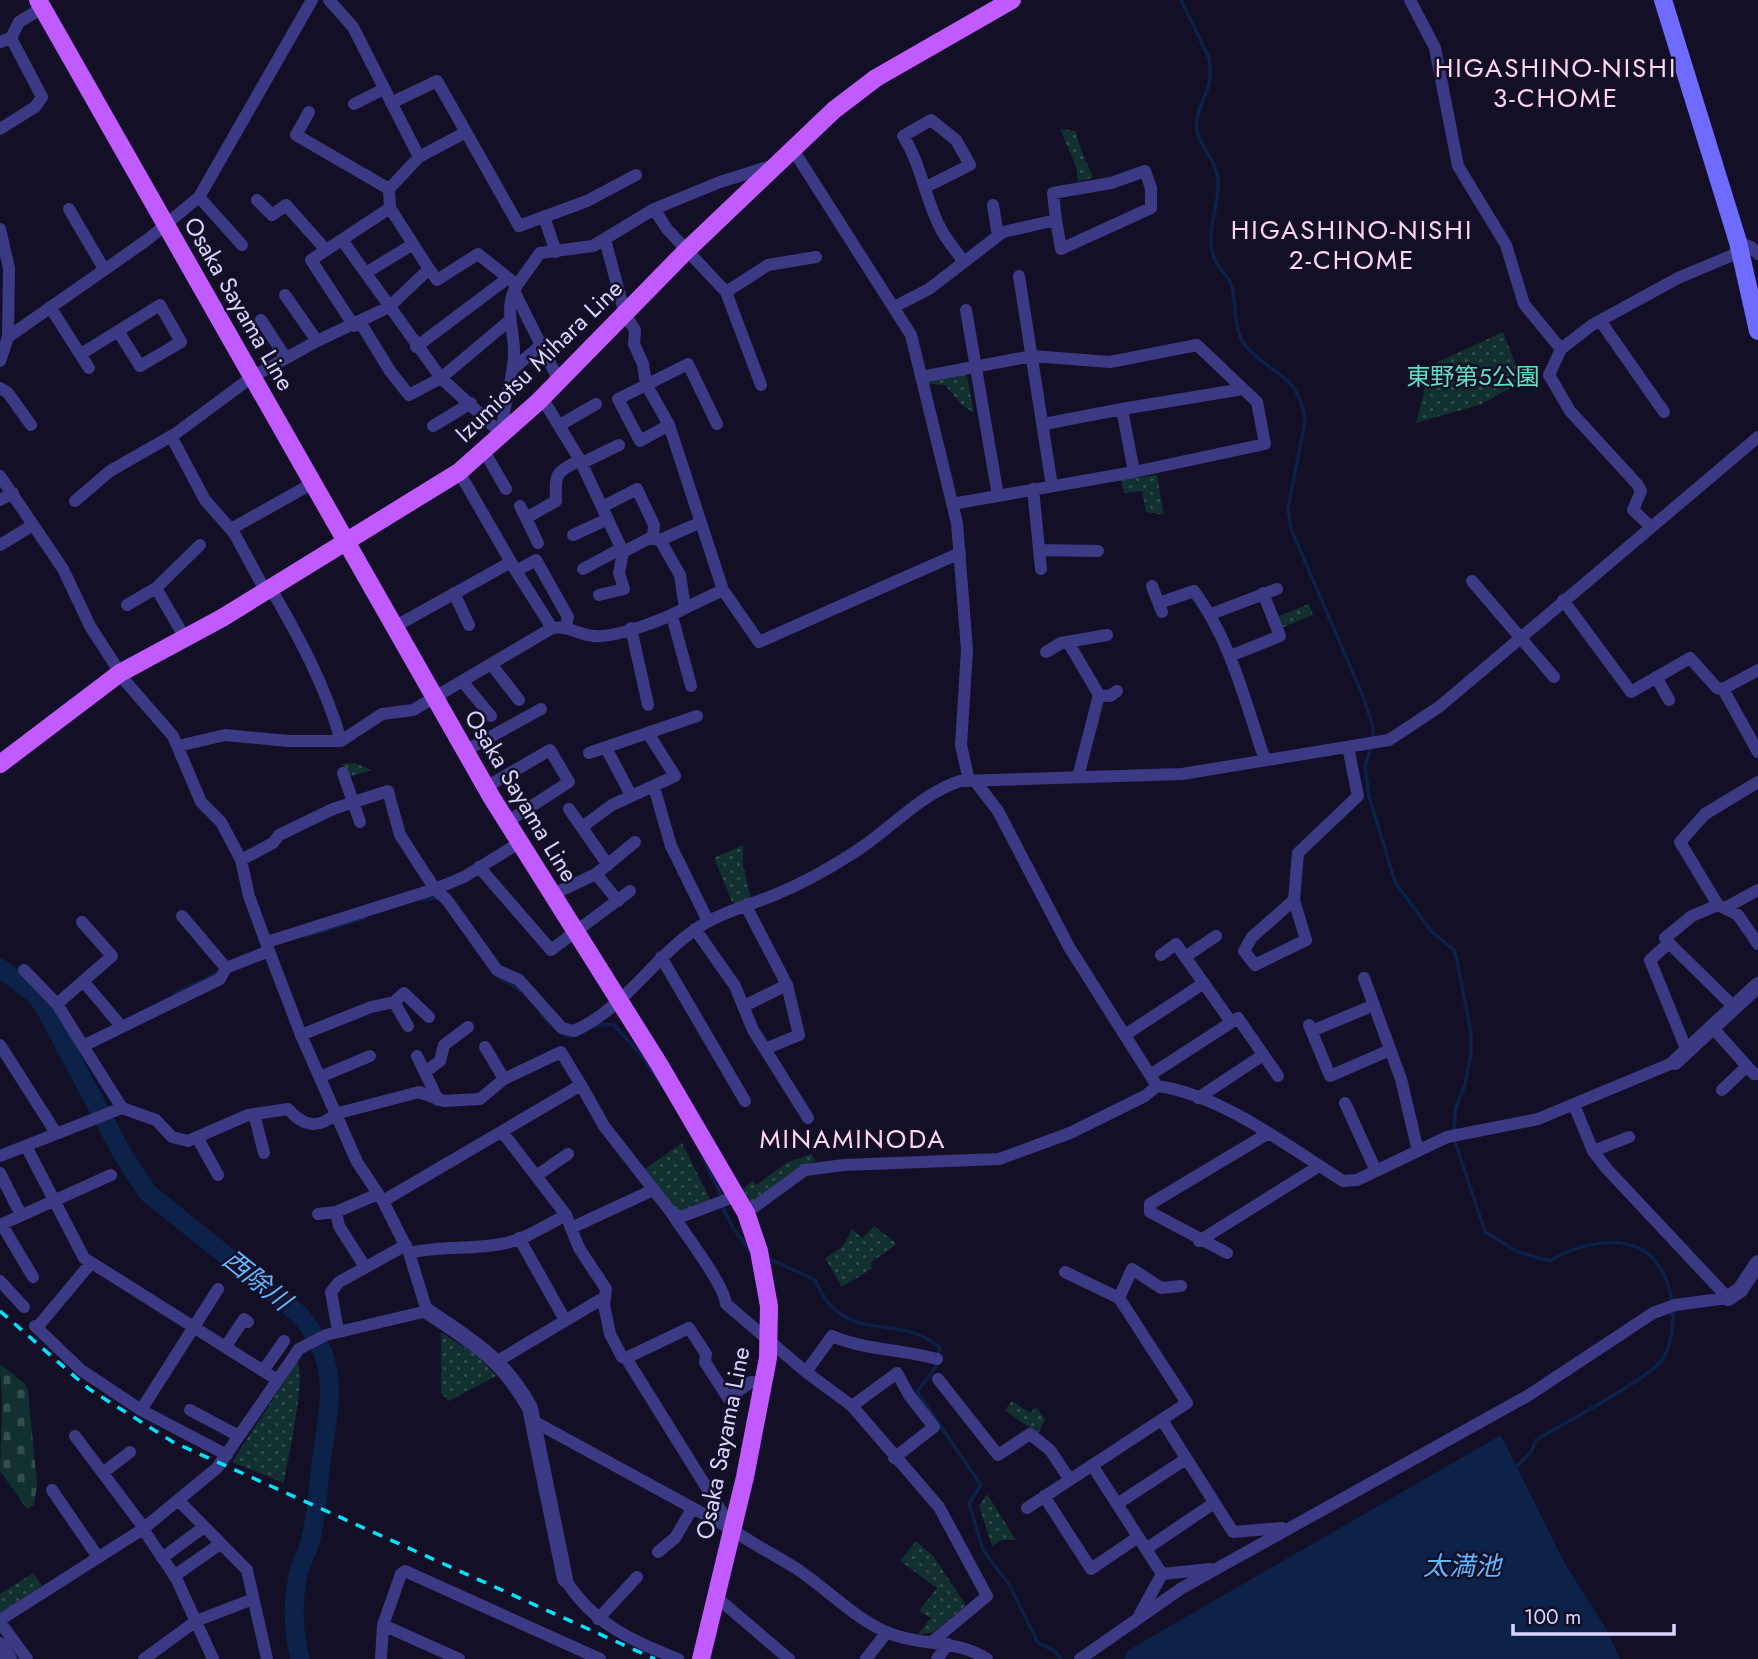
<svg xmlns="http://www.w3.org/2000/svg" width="1758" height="1659" font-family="Jost,'Noto Sans JP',sans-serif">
  <defs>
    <pattern id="cemetery-stones" width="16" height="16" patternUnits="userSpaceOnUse" patternTransform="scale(1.75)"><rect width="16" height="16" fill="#12302f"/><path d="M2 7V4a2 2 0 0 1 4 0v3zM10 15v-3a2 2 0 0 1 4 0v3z" fill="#344d4e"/></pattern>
    <pattern id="park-dots" width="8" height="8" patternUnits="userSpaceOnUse" patternTransform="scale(1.75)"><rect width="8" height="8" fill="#12302f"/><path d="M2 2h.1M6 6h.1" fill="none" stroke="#344d4e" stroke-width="1.8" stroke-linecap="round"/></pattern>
  </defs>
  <rect width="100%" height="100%" fill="#130f26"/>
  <path fill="url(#cemetery-stones)" d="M 0,1364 L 25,1384 L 28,1391 L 37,1484 L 34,1505 L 27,1509 L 0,1471 L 2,1406 Z"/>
  <path fill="url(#park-dots)" d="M 1060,129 L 1076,131 C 1079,149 1087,161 1093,178 L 1078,181 L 1076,166 Z
    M 1503,332 L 1522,381 L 1482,404 L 1416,423 L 1431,365 Z
    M 964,372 L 967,376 L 974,413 L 963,406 L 945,385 L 927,384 L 928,379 Z
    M 1157,475 L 1164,515 L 1146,512 L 1142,491 L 1124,493 L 1121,480 Z
    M 1309,604 L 1313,615 L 1281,628 L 1277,617 Z
    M 354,763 L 372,770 L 349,777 L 342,764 Z
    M 743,845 L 743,865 L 751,898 L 737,904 L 732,902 L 714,858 Z
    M 682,1143 L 713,1205 L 681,1217 L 642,1171 Z
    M 811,1154 L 816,1161 L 799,1167 L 751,1203 L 743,1189 L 753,1181 L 756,1185 L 788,1162 Z
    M 874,1226 L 897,1244 L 870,1263 L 873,1268 L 842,1287 L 825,1258 L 843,1246 L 852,1229 L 862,1238 Z
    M 441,1332 L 478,1356 L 496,1376 L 449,1401 L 441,1393 Z
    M 297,1362 C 307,1375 287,1462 284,1483 L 232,1462 Z
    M 1012,1401 L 1030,1413 L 1036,1407 L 1045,1419 L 1038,1434 L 1005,1410 Z
    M 987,1494 L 1016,1540 L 1001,1540 L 992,1546 L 979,1506 Z
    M 916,1541 L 933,1556 L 966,1605 L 933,1633 L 918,1634 L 931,1618 L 919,1611 L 937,1588 L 900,1561 Z
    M 33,1573 L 42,1586 L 0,1613 L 0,1594 Z"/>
  <path fill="#0c2248" d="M 1501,1435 L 1565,1564 L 1607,1630 L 1620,1659 L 1125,1659 L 1127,1651 Z"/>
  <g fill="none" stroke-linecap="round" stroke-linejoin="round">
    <path stroke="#0c2248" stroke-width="3.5" d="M 1181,0 L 1209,58 C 1214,91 1202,93 1197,119 C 1192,141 1216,157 1218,178 C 1221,207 1202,234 1216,262 C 1220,270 1229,276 1231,284 C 1238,306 1231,332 1249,350 C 1276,376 1301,378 1305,422 L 1288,508 L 1291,529 L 1364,699 L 1372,723 L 1374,739
      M 1371,746 L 1365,767 L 1369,796 L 1395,882 L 1431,931 L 1454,950 L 1457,961 L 1471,1032 L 1471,1053 L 1465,1085 L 1456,1107 L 1453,1136 L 1485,1232 L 1518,1252 L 1550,1261 C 1572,1247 1609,1236 1636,1247 C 1675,1261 1682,1330 1662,1360 C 1650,1378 1559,1426 1536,1440 L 1531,1452 L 1515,1468
      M 422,899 L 438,898
      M 305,936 L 364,918
      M 497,976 L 520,990
      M 174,994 L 218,973
      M 541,1014 C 581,1060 576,1019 614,1025 L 642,1056 L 661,1084
      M 69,1048 L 77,1044
      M 703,1157 L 722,1197
      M 721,1204 L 733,1228 L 749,1249
      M 770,1259 L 815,1280 C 845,1349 897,1310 940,1348 L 935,1368 L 917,1392 L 981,1485 L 969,1503 L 983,1550 L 1010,1586 L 1038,1643 L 1055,1651 L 1061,1659"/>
    <path stroke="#0c2248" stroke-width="19" d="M 0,968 L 36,995 L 45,1008 L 123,1155 L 148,1193 L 300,1315 C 342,1365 329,1405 321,1463 C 318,1488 317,1514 311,1538 C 309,1548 303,1558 300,1568 C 292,1597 293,1630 300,1659"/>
    <path stroke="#3d3a85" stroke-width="12" d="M 329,0 L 353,27 L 419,157
      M 1410,0 L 1435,48 L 1458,166 L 1506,245 L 1524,304 L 1561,349
      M 0,42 L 11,38 L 19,22 L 42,8
      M 391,103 L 437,81 L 466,132
      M 354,104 L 384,89
      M 309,112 L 296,135 L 389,189
      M 0,129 L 35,107 L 42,97 L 11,38
      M 792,148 L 911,335 L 957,523 L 967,650 L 961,745 L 969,781
      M 926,187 L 970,165 L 956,140 L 931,120 L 903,136 C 922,165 925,201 942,231 C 948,242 957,252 964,262
      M 199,197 L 242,245
      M 257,200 L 272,215 L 286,205 L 326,250
      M 993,205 L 998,236
      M 69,209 L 104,269
      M 654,209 L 667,229 L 726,292 L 761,385
      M 544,217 L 556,252
      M 0,229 L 9,268 L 8,337
      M 342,240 L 441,378 L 503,435
      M 605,240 L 625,314 L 635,330 L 634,344 L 643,364 L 646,384 L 669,425 L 723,590 L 685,608
      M 1738,242 L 1751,247 L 1758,254
      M 429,269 L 437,280 L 478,254 L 517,285 L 540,253 L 593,246 L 654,209 L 720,182 L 774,165
      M 366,273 L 413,244
      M 1019,276 L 1052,486
      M 514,291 L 559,381
      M 726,292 L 768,265 L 816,257
      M 285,295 L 317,341
      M 50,307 L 89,368
      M 894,307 L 929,289 L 1003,232 L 1056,220 L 1061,249 L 1151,208 L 1151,188 L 1145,171 L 1111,183 L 1053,193 L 1056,220
      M 966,310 L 998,496
      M 261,320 L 286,358
      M 360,322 L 390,371 L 409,395 L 441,378 L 510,320
      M 1601,322 L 1664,412
      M 354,326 L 311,260 L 390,208
      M 416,347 L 508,278
      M 81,354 L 160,305 L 181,342 L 140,366 L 118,331
      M 0,361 L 8,337 L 147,240 L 199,197 L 312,0
      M 513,369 L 541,345
      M 921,377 L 1032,356 L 1110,362 L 1197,345 L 1257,402 L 1265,444 L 1134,472
      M 0,388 L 8,393 L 31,425
      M 1122,409 L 1243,389
      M 560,425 L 596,404
      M 669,425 L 640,441 L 618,399 L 688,364 L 717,424
      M 433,426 L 471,403
      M 503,435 C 501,405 515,379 514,349 C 513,326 504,306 517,285
      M 171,436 L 205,500 L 234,533 L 266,592
      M 484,451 L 506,489
      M 582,463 L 619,445
      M 459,472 L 516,571 L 536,560 L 568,617 L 566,625
      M 0,476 L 63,569 L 90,626 L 126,682 L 173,736 L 201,802 L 221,822 L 241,860 L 249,896 L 269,951 L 226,968 L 220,979 L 83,1046 L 122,1108 L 156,1120 L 172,1137 L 188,1141 L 248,1115 L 288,1109 C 303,1126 318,1130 335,1114 L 419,1092 L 444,1101 L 480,1099 L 504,1079 L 561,1052 L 581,1085
      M 1033,489 L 1041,569
      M 0,500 L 13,493
      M 75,501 L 110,471 L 175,434 L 252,377 L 317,341 L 389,307 L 429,269 L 390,208 L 389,189 L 419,157 L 466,132 L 519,226 L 587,201 L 636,175
      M 952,504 L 1134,472 L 1122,409 L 1044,424
      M 520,506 L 538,543
      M 602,507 L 637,489 L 654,525 L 653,539
      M 526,518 L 556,501 C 555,473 555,473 580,460
      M 1650,526 L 1633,510 L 1641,491 L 1637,484 L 1570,411 L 1549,375 L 1561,349 L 1592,325 L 1678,278 L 1740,252
      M 231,529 L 313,483
      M 573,535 L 608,519
      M 660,540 L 699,523
      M 0,545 L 33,525
      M 1040,550 L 1098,551
      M 583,569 L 622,548
      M 516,571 L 552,628
      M 1472,581 L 1554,677
      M 1152,586 L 1162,612
      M 156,588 L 185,638
      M 271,589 C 299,637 326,687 341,741
      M 723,590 L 759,642 L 960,553
      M 454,593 L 469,625
      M 599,595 L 624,589 L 619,573 L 623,552
      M 1563,600 L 1631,692 L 1690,658 L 1717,688 L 1723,689 L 1758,670
      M 1159,603 L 1194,591 C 1231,640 1245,702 1265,760
      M 127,605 L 156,588 L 200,545
      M 1211,614 L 1277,589
      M 672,616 L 691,686
      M 394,627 L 511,562
      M 631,628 L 648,705
      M 1068,642 L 1099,695 L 1110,696 L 1117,691
      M 1046,652 L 1061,643 L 1107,635
      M 1230,656 L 1280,636 L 1263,593
      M 491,664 L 519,700
      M 1656,677 L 1669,700
      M 462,681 L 491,716
      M 1723,689 L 1758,752
      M 178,746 L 225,735 L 288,741 L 341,741 L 382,714 L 413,710 L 552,628 C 569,625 577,635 594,636 C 616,638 666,619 685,608 L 680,575 L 660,540 L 650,538 L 623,552 L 580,460 L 542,398
      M 606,748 L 631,795
      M 465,751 L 541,709
      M 589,753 L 697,716
      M 343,773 L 360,822
      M 1078,777 L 1099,695
      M 975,781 L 998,811 L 1069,947 L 1157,1086 C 1220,1094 1289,1147 1343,1181 L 1357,1180 L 1447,1137 L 1538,1119 L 1675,1062
      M 486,787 L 550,750 L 569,782 L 507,822
      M 654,787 L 671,846 L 708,921
      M 569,809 L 608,865
      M 582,827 L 612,805 L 675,776 L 648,733
      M 241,860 L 273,843 L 279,835 L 333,809 L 388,791 L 400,835 L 435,889 L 447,900 L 497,970 L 519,980 L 562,1028 L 574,1031 C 625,1008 651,960 696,929 C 720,912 752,905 779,893 C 803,883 828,869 850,855 C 889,832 916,796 960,781 L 1182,774 L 1389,740 L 1439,707 L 1758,437
      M 479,867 L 551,950 L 630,891
      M 596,874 L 618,901
      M 551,895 L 596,874 L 635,842
      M 1294,900 L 1252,937 L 1244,951 L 1255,965 L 1306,940 L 1294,900 L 1298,853 L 1358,796 L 1348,747
      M 1718,905 L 1680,842 L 1705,814 L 1758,782
      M 746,906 L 787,985 L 799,1035 L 765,1049
      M 1725,908 L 1758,890
      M 182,916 L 226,968
      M 695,929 L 735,986 L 753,1030 L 808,1118
      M 1665,938 L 1692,916 L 1718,905 L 1738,915 L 1758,944
      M 267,942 L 435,889 L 464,877 L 519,843
      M 1161,955 L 1176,944 L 1231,1022
      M 661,957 L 745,1101
      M 1185,957 L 1216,936
      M 24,970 L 57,1004 L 83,1046
      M 1364,978 L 1401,1079 L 1418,1151
      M 83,981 L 121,1026
      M 394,1002 L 408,1026
      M 57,1004 L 112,956 L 82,922
      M 746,1005 L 787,985
      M 1309,1025 L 1330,1076 L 1390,1050
      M 1712,1027 L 1754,1074 L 1758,1074
      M 1312,1031 L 1374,1005
      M 301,1035 L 371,1007 L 394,1002 L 404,993 L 429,1017
      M 1125,1035 L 1204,983
      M 0,1045 L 56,1133
      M 485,1047 L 504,1079
      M 1687,1051 L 1650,960 L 1669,943 L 1733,1006
      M 417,1056 L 438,1100
      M 425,1072 L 440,1061 L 444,1045 L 468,1027
      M 1150,1075 L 1238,1018 L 1278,1076
      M 320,1077 L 370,1056
      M 1722,1090 L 1747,1066
      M 1198,1098 L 1263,1055
      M 1345,1103 L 1376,1171
      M 254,1114 L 264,1153
      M 503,1133 L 566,1215
      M 197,1137 L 218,1175
      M 26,1146 L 84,1258 L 276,1379
      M 1593,1151 L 1629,1137
      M 0,1156 L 122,1108
      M 0,1173 L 21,1215
      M 536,1176 L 568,1154
      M 383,1201 L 581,1085 L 604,1126 L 671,1212 L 681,1217 L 736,1196
      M 336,1212 L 339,1226 L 365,1267
      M 671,1212 C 684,1233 724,1284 726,1304 L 806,1372 L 852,1406 L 939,1507 L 987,1596 L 933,1641
      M 746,1213 L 805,1170 L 844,1165 L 999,1159 L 1070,1133 L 1145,1096 L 1157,1086
      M 318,1214 L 336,1212 L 378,1194
      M 0,1225 L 111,1175
      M 2,1225 L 33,1277
      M 571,1228 L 579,1248 L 606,1289 L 604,1305 L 610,1334 L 622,1357 L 626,1358 L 733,1530
      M 519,1238 L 565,1320
      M 1199,1241 L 1319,1166
      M 409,1253 C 440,1245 470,1250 501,1244 C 524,1240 545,1226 566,1215 L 571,1228 L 653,1190
      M 1227,1253 L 1150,1212 L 1150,1204 L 1267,1134
      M 1065,1272 L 1119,1298
      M 0,1281 L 24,1307
      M 35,1326 L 81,1370 L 141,1410 L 218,1289
      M 39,1330 L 40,1324 L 91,1263
      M 338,1331 L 331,1292 L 339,1282 L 406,1245
      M 226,1346 L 244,1319 L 248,1322
      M 626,1358 L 689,1328 L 706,1354 L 705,1362 L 728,1398 L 751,1382 L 764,1383
      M 496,1362 L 605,1297
      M 263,1371 L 284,1341
      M 806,1372 L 832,1336 C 864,1350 902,1349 937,1359
      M 938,1379 L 998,1455 L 1030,1434 L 1050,1450 L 1070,1480
      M 852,1406 L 897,1373 L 909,1395 L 934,1427 L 894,1458
      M 141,1410 L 227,1455
      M 190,1410 L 239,1436
      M 1162,1420 L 1233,1532 L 1282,1528
      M 535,1422 L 733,1530 C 754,1545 775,1555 797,1569 C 829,1590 857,1622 894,1635 C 925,1646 958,1640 987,1659
      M 75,1436 L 144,1528
      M 1092,1465 L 1162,1574 L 1140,1614
      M 104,1472 L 130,1452
      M 52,1490 L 98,1557
      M 1044,1496 L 1091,1569 L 1138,1537
      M 179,1501 L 247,1570 L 267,1659
      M 1117,1504 L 1186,1459
      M 1027,1508 L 1187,1403 L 1119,1298 L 1132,1269 L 1161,1288 L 1181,1286
      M 143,1529 L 176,1578 L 213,1659
      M 1146,1549 L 1214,1503
      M 658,1552 L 675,1538 L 692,1509
      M 162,1558 L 204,1527
      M 1162,1574 L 1210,1569
      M 174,1576 L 220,1544
      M 565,1579 C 592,1623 632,1641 678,1659
      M 715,1596 L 789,1659
      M 598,1619 L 637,1577
      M 0,1620 L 143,1529 L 217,1468 L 299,1349 L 326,1335 L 427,1311 L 409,1253 L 383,1201 L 357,1162 L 301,1035 L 269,951
      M 0,1622 L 27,1659
      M 383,1625 L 459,1659
      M 144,1659 L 196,1621 L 253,1599
      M 381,1659 L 383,1625 L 401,1574 L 405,1571 L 600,1659
      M 866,1659 L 887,1632
      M 937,1659 L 948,1644
      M 1080,1659 L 1182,1588 L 1529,1395 L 1653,1313 L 1675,1305 L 1728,1298 L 1607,1169 L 1593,1151 L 1574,1105"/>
    <path stroke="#3d3a85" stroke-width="16" d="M 1675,1062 L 1758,985
      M 1728,1298 L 1740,1290 L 1758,1263
      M 427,1311 C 472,1341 503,1359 530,1408 L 565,1579
      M 0,1645 L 9,1659"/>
    <path stroke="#6f6bff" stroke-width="18" d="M 1663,0 L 1738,242 L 1758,331"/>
    <path stroke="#c25bff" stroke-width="18" d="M 38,0 L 492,798 L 659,1064 L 746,1213 L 759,1251 L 769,1306 L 768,1358 L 745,1477 L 701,1659
      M 0,764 L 120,673 L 222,618 L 459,472 L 538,402 L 687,250 L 834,110 L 876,78 L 1012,0"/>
    <path stroke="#00e5ff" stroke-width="3.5" stroke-dasharray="10 9" stroke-linecap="butt" d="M 0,1311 L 89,1389 L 173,1442 L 655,1659"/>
  </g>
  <g text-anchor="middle" stroke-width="5" stroke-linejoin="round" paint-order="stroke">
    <g font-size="24" fill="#d9d4ff" stroke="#130f26">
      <text transform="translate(239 304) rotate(60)" y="8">Osaka Sayama Line</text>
      <text transform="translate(539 361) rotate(-44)" y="8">Izumiotsu Mihara Line</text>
      <text transform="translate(521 796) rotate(59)" y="8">Osaka Sayama Line</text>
      <text transform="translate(723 1443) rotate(-79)" y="8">Osaka Sayama Line</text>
    </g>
    <g font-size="24" fill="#5fe0c0" stroke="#130f26">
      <text x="1473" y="385">東野第5公園</text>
    </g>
    <g font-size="26" letter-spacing="2" fill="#ffd6f0" stroke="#130f26">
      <text x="1556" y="77">HIGASHINO-NISHI<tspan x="1556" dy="30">3-CHOME</tspan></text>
      <text x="1352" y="239">HIGASHINO-NISHI<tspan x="1352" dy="30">2-CHOME</tspan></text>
      <text x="853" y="1148">MINAMINODA</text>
    </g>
    <g font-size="26" font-style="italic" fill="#62b6ff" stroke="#130f26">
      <text transform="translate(257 1280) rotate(39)" y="9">西除川</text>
      <text x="1462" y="1575">太満池</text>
    </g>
  </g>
  <path d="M1513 1624v10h161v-10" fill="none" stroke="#d9d4ff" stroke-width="3.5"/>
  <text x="1524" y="1624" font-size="21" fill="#d9d4ff" stroke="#130f26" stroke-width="5" paint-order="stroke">100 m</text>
</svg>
